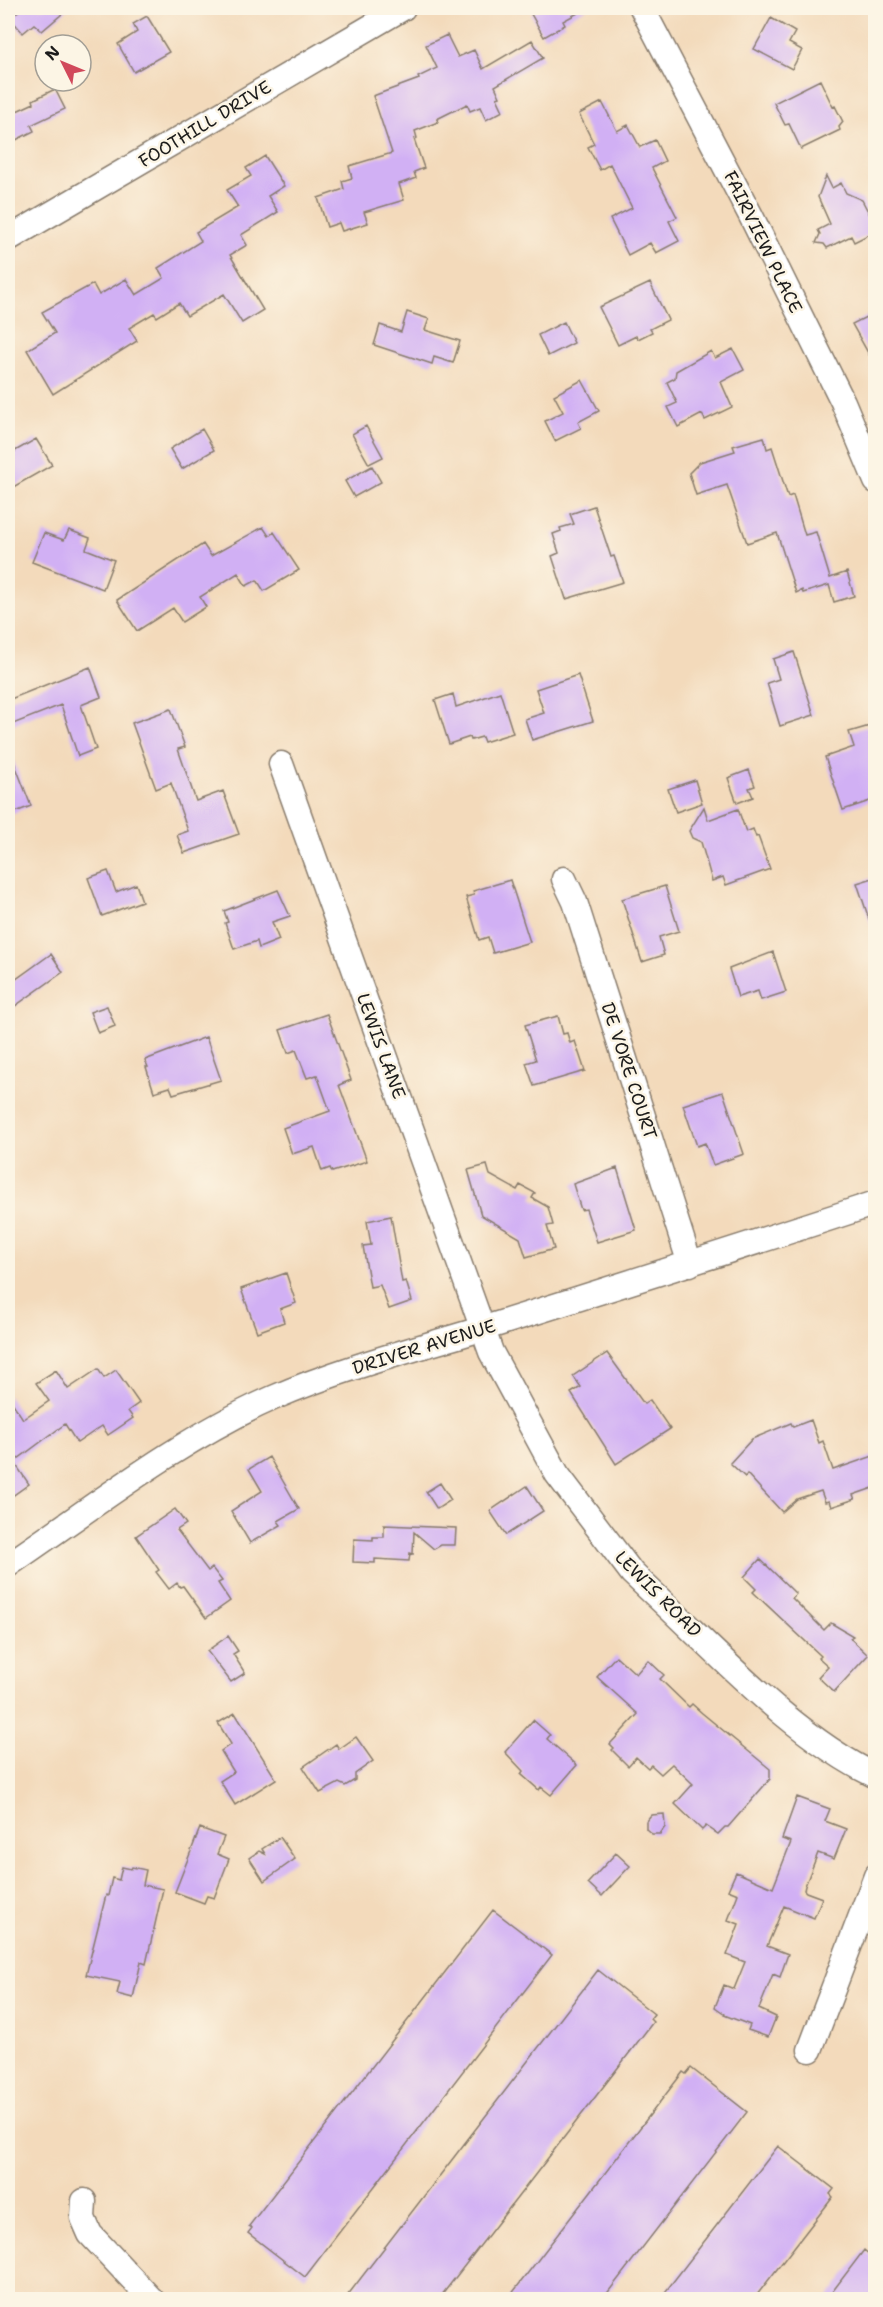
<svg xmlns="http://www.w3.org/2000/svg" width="883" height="2307" font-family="'Shantell Sans',sans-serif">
  <rect width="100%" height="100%" fill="#fcf5e5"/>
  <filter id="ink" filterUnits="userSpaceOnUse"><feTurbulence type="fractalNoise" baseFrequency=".0167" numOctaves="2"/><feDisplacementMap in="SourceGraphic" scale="12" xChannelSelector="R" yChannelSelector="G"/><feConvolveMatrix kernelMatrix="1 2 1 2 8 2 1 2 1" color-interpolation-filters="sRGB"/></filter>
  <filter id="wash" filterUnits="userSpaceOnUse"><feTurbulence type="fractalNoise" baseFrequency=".008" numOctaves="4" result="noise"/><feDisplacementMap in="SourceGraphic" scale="24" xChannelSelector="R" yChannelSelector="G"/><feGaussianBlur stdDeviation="1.35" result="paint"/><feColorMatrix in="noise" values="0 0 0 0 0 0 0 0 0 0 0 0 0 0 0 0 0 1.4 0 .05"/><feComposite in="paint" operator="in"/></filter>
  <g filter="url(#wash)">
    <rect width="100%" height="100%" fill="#f3dabb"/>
    <g id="blocks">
      <path fill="#d1b0f4" d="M 19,8 L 69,8 L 42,31 L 34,24 L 23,33 L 10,18 L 21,9 Z
        M 542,8 L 587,8 L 563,21 L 565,25 L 544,37 L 531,14 Z
        M 147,16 L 169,52 L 134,72 L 118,44 L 137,32 L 133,24 Z
        M 771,18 L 795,32 L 789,43 L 802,50 L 792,69 L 754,49 Z
        M 447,35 L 458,57 L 474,50 L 483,69 L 532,40 L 543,58 L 495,86 L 500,97 L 497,98 L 503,111 L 486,120 L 480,107 L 470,111 L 467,104 L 437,119 L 438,122 L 415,131 L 417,138 L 414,139 L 424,168 L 414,172 L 416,178 L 399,184 L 404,200 L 364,212 L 368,223 L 342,231 L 339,223 L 327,227 L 318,198 L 344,189 L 342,181 L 352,178 L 349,166 L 392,153 L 373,96 L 419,79 L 418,77 L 437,68 L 426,45 Z
        M 820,80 L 833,107 L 835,106 L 843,122 L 839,127 L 840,130 L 801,149 L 789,124 L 785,125 L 774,103 Z
        M 55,89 L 65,109 L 31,125 L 34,131 L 8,144 L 8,115 L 34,103 L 33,100 Z
        M 602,102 L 617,131 L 628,125 L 640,147 L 655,140 L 665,161 L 652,168 L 677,217 L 669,221 L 679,241 L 656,253 L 650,243 L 628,255 L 610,219 L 632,208 L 610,164 L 600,170 L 588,147 L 594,144 L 579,114 Z
        M 265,156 L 284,186 L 268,196 L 278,212 L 241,235 L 247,245 L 230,255 L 263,310 L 242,323 L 224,294 L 187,316 L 179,303 L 157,317 L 154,313 L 129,328 L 137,341 L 53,394 L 27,350 L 55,333 L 42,312 L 93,284 L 99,295 L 126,279 L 136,295 L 164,278 L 158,268 L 201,241 L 196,232 L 238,207 L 227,190 L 251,176 L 246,168 Z
        M 826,176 L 832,188 L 841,183 L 846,193 L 862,200 L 871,217 L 876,215 L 876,231 L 854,242 L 851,236 L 827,248 L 824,244 L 816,243 L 820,234 L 818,230 L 830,224 L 818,197 Z
        M 650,283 L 668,320 L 650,329 L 652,332 L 638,339 L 636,336 L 618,345 L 599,307 Z
        M 407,312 L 429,319 L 425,330 L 460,341 L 453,363 L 434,357 L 432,364 L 374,345 L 380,325 L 401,332 Z
        M 876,312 L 876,367 L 852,324 Z
        M 564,322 L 574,343 L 548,356 L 538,335 Z
        M 733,349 L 744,370 L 721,382 L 732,407 L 705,420 L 702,414 L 678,427 L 668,407 L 677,403 L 667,382 L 675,378 L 676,371 L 711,351 L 715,358 Z
        M 582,380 L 599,411 L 578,422 L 581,428 L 555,441 L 545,421 L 563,412 L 554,395 Z
        M 366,426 L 383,457 L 369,464 L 352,434 Z
        M 202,429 L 214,450 L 182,469 L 170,449 Z
        M 764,437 L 767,449 L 772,447 L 788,497 L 793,495 L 805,535 L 816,532 L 830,578 L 847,572 L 854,596 L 834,602 L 829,585 L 803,593 L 802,590 L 796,593 L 777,533 L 747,543 L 727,485 L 696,495 L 689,473 L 700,462 L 735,451 L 733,446 Z
        M 36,439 L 52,465 L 8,490 L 8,455 Z
        M 372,466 L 381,482 L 354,497 L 345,481 Z
        M 594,506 L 611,557 L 614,556 L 623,582 L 566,599 L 552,556 L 559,553 L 553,534 L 561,531 L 560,528 L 574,524 L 570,514 Z
        M 263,527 L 269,536 L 274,532 L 299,570 L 264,591 L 257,580 L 246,586 L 238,573 L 200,597 L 206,607 L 182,622 L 173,608 L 137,631 L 117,600 L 203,544 L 211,556 Z
        M 69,530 L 90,538 L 86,549 L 114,560 L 103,589 L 32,562 L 44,533 L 64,540 Z
        M 794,652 L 814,715 L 780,726 L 767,683 L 779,679 L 773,659 Z
        M 90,667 L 101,697 L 81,705 L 96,749 L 78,756 L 61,705 L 8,726 L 8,700 Z
        M 578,675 L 593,721 L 532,740 L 525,719 L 544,713 L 536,689 Z
        M 500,692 L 513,733 L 484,742 L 482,737 L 471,740 L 470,737 L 449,744 L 435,700 L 453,694 L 456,707 Z
        M 171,709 L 185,747 L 178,749 L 196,801 L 223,791 L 239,834 L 184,853 L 177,835 L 188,831 L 171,783 L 156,789 L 132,723 Z
        M 873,725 L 876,733 L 876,799 L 843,810 L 825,757 L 854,747 L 849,732 Z
        M 9,749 L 31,806 L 8,815 L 8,749 Z
        M 749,770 L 755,786 L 749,788 L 753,797 L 737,803 L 728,778 Z
        M 695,780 L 702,803 L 676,812 L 668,789 Z
        M 704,807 L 708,820 L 738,809 L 746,832 L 753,829 L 756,837 L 758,836 L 770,869 L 726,885 L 723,877 L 712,881 L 701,842 L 692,838 L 689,831 Z
        M 108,871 L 116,892 L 136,884 L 142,901 L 102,916 L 88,878 Z
        M 876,877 L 876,930 L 873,931 L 857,883 Z
        M 510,880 L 530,942 L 493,953 L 488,937 L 479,940 L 466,897 L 474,895 L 473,891 Z
        M 665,886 L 679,931 L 659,937 L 664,955 L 642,962 L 622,899 Z
        M 278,890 L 290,916 L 272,922 L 279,940 L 259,948 L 257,941 L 234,949 L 225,923 L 228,922 L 224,911 Z
        M 773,952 L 786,992 L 761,1000 L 758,991 L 738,997 L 729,969 Z
        M 51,954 L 63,972 L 8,1011 L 8,985 Z
        M 107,1006 L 115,1026 L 98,1033 L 90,1012 Z
        M 327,1014 L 351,1080 L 339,1085 L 367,1161 L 332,1172 L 330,1168 L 322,1171 L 314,1147 L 292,1154 L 283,1128 L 330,1111 L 317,1075 L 307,1078 L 296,1050 L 288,1053 L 280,1030 Z
        M 558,1016 L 563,1034 L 567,1033 L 570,1043 L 575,1041 L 585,1071 L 534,1086 L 526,1063 L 536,1060 L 525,1025 Z
        M 206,1037 L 221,1080 L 173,1094 L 170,1087 L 154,1092 L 146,1067 L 148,1067 L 145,1060 Z
        M 723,1092 L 744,1154 L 713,1165 L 705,1143 L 697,1146 L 683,1105 Z
        M 487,1165 L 490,1175 L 517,1190 L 520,1185 L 535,1193 L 532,1198 L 548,1207 L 553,1225 L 547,1226 L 554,1249 L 526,1257 L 520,1238 L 481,1215 L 468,1170 Z
        M 617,1168 L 636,1230 L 597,1242 L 586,1209 L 581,1210 L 573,1184 Z
        M 391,1216 L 402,1282 L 406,1281 L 412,1301 L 389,1309 L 380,1285 L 370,1287 L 363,1246 L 371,1245 L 367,1221 Z
        M 286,1273 L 296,1303 L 280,1309 L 284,1322 L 257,1332 L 241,1289 Z
        M 607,1353 L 644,1404 L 650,1400 L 670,1429 L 616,1464 L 571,1393 L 581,1387 L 573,1376 Z
        M 98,1369 L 104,1378 L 116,1370 L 139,1403 L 128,1411 L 133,1418 L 108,1435 L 102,1426 L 77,1443 L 65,1424 L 14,1462 L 29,1484 L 8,1499 L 8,1396 L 23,1419 L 49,1401 L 36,1383 L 56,1370 L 68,1389 Z
        M 811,1420 L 819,1443 L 823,1441 L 833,1470 L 876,1455 L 876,1487 L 853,1495 L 855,1499 L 831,1507 L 829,1501 L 825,1502 L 821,1491 L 797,1499 L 782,1512 L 747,1474 L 745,1477 L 730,1463 L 752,1439 L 791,1423 L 793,1427 Z
        M 269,1457 L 299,1509 L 278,1521 L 281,1525 L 250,1543 L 231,1511 L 262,1491 L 249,1469 Z
        M 440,1483 L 451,1500 L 437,1509 L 426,1492 Z
        M 527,1486 L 543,1511 L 506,1535 L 490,1511 Z
        M 175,1509 L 186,1524 L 177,1530 L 208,1571 L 212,1568 L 222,1581 L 218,1583 L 230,1601 L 206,1618 L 183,1586 L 180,1587 L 177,1583 L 169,1589 L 156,1572 L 159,1570 L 136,1536 Z
        M 384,1525 L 456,1528 L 455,1545 L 441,1545 L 434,1549 L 414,1532 L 413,1554 L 410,1553 L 409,1561 L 375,1559 L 375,1563 L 353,1562 L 354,1539 L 373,1540 L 373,1537 L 384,1537 Z
        M 760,1559 L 796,1594 L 792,1598 L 824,1630 L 831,1623 L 853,1636 L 850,1638 L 868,1655 L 834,1692 L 818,1677 L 828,1666 L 819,1658 L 821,1656 L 753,1592 L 756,1589 L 744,1577 Z
        M 228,1636 L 238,1651 L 233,1654 L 245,1673 L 231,1682 L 207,1651 Z
        M 616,1656 L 636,1674 L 648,1660 L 664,1675 L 660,1679 L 689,1707 L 692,1704 L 702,1713 L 770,1769 L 770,1779 L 728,1827 L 725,1827 L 718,1834 L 706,1826 L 702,1830 L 675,1804 L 693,1784 L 672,1764 L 661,1774 L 651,1765 L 648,1768 L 636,1757 L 628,1766 L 612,1750 L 614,1748 L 610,1744 L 638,1714 L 597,1677 Z
        M 235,1713 L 276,1779 L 235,1805 L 220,1781 L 234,1772 L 221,1751 L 231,1744 L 218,1723 Z
        M 533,1720 L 550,1735 L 547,1739 L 577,1765 L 551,1795 L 541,1787 L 539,1790 L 521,1774 L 523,1771 L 505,1752 Z
        M 356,1737 L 373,1761 L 355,1774 L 355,1780 L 345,1786 L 339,1783 L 320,1793 L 303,1767 L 336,1744 L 339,1749 Z
        M 797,1797 L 830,1809 L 825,1821 L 846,1829 L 834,1859 L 818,1853 L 805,1886 L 804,1890 L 806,1892 L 822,1898 L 814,1918 L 784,1906 L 767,1946 L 788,1954 L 780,1977 L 773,1974 L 759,2009 L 776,2017 L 768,2037 L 748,2030 L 750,2025 L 724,2015 L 725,2014 L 715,2007 L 724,1985 L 734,1989 L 745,1962 L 727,1955 L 739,1924 L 728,1920 L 738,1894 L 728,1890 L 736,1872 L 773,1888 L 791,1842 L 782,1839 Z
        M 664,1814 L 665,1827 L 660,1834 L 652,1834 L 646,1829 L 646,1821 L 651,1815 Z
        M 200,1828 L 224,1837 L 217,1854 L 229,1859 L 214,1898 L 207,1896 L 204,1903 L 175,1892 Z
        M 280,1837 L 295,1859 L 264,1881 L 249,1858 L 259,1851 L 265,1854 L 262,1849 Z
        M 616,1853 L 630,1866 L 602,1896 L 588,1883 Z
        M 122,1867 L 131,1869 L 132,1867 L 146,1870 L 143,1885 L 163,1889 L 146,1964 L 141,1962 L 133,1998 L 117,1994 L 120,1982 L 86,1975 L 106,1895 L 108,1896 L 112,1878 L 119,1880 Z
        M 493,1910 L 552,1955 L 305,2277 L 248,2233 L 252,2228 L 249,2226 Z
        M 598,1970 L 654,2014 L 650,2019 L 653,2022 L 627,2056 L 438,2300 L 344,2300 Z
        M 691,2068 L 747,2112 L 602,2300 L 507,2300 L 683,2072 L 686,2074 Z
        M 778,2146 L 834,2189 L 830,2194 L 833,2197 L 753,2300 L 659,2300 Z
        M 864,2250 L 876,2260 L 876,2300 L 826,2300 Z"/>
    </g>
  </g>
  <g filter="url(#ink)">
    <use href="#blocks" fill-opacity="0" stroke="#887b6c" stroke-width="1.5"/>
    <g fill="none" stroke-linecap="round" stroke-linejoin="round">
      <defs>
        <path id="minor" d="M 642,8 L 751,216 L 843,402 L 876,481
          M 8,239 L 403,8
          M 281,764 L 491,1352 L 557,1474 L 632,1573 L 652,1592 C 719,1654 793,1736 876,1776
          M 564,879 L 575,902 L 690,1264
          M 8,1565 C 92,1508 180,1439 273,1398 C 347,1366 427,1346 504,1322 C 628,1283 752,1244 876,1203
          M 810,2050 L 876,1876
          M 84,2201 L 83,2218 L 90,2234 L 152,2300"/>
      </defs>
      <use href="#minor" stroke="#887b6c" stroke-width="27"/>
      <use href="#minor" stroke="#fff" stroke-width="24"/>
    </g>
  </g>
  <g text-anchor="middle" stroke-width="5" stroke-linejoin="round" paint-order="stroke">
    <g font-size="18" fill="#1c1c1c" stroke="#fcf5e5">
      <text transform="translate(205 124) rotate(-31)" y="6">FOOTHILL DRIVE</text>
      <text transform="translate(763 242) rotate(64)" y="6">FAIRVIEW PLACE</text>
      <text transform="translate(381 1046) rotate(70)" y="6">LEWIS LANE</text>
      <text transform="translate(629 1071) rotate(72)" y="6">DE VORE COURT</text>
      <text transform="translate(424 1347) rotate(-17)" y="6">DRIVER AVENUE</text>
      <text transform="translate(658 1594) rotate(45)" y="6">LEWIS ROAD</text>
    </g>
  </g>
  <rect width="883" height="2307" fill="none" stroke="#fcf5e5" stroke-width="30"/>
  <g transform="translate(63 63) rotate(313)"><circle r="28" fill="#fcf5e5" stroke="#a29e95" stroke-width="1.5"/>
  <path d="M0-4.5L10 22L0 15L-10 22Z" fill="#d1495b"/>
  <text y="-9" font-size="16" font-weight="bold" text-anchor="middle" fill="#1c1c1c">N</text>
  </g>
</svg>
